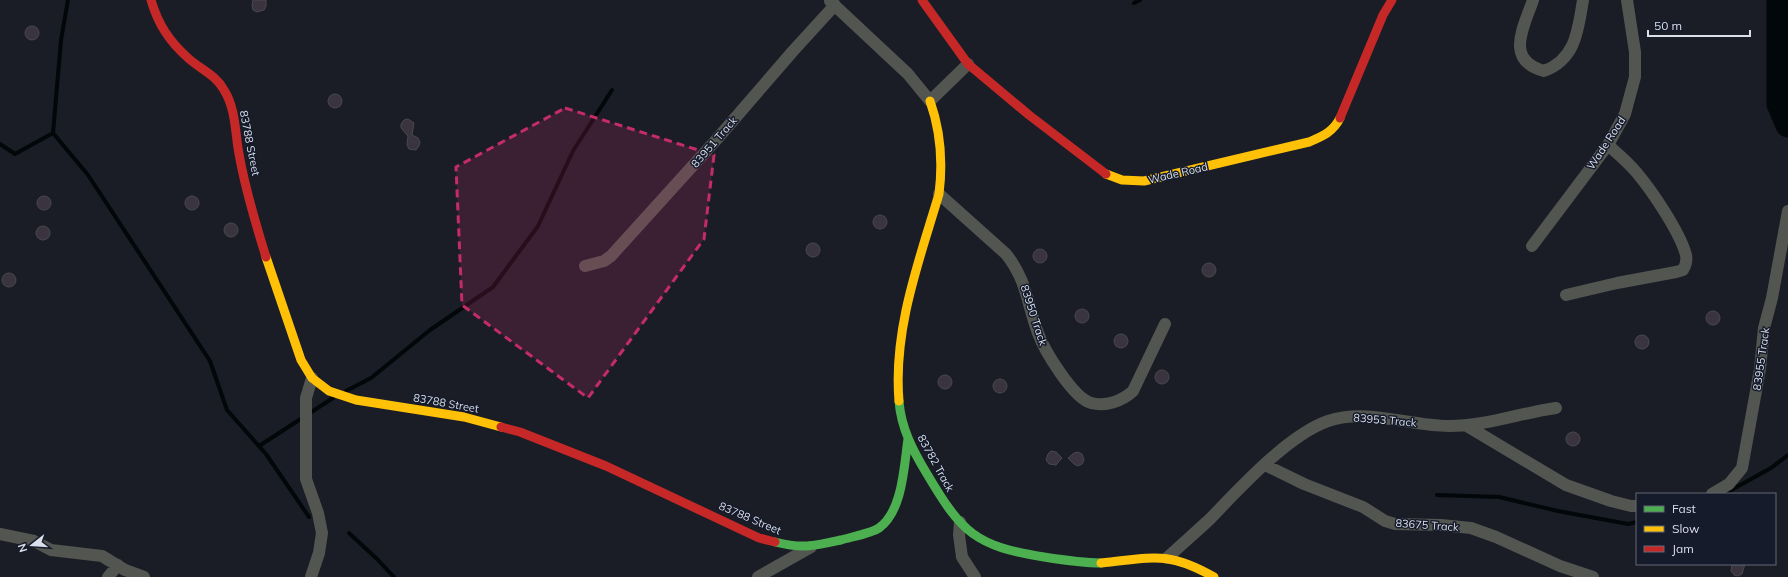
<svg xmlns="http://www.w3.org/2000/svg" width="1788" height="577" font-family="Mulish,sans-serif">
  <rect width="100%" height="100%" fill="#1a1d26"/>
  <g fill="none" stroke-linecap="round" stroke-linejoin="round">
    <path stroke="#020709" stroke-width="4" d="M 1134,3 L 1140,0
      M 53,133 L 61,40 L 68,0
      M 0,144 L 15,154 L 53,133 L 88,175 L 210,361 L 227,410 L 266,454 L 309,517
      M 346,391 L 371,378 L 430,330 L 493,287 L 538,226 L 573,151 L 612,90
      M 259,446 L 333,398
      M 1724,494 L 1771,468 L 1788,455
      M 1437,495 L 1499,497 L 1558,511 L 1628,524 L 1637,522
      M 349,533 L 377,559 L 394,577"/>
    <path stroke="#020709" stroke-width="25" d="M 1779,0 L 1779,104 L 1788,125"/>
  </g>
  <path fill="#3a3340" stroke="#4a484f" d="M 253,0 L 266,0 L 266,6 L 264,10 L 257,12 L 253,10 L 252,5 Z
    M25 33a7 7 0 1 1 14 0a7 7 0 1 1-14 0Z
    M328 101a7 7 0 1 1 14 0a7 7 0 1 1-14 0Z
    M 404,120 L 408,119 L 414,123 L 412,135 L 418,138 L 420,142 L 419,146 L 416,150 L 409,149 L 407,145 L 408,136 L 401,128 L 401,124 Z
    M37 203a7 7 0 1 1 14 0a7 7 0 1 1-14 0Z
    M185 203a7 7 0 1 1 14 0a7 7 0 1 1-14 0Z
    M873 222a7 7 0 1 1 14 0a7 7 0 1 1-14 0Z
    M224 230a7 7 0 1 1 14 0a7 7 0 1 1-14 0Z
    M36 233a7 7 0 1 1 14 0a7 7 0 1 1-14 0Z
    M806 250a7 7 0 1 1 14 0a7 7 0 1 1-14 0Z
    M1033 256a7 7 0 1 1 14 0a7 7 0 1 1-14 0Z
    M1202 270a7 7 0 1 1 14 0a7 7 0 1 1-14 0Z
    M2 280a7 7 0 1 1 14 0a7 7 0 1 1-14 0Z
    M1075 316a7 7 0 1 1 14 0a7 7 0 1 1-14 0Z
    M1706 318a7 7 0 1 1 14 0a7 7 0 1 1-14 0Z
    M1114 341a7 7 0 1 1 14 0a7 7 0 1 1-14 0Z
    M1635 342a7 7 0 1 1 14 0a7 7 0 1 1-14 0Z
    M1155 377a7 7 0 1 1 14 0a7 7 0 1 1-14 0Z
    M938 382a7 7 0 1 1 14 0a7 7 0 1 1-14 0Z
    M993 386a7 7 0 1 1 14 0a7 7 0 1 1-14 0Z
    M1566 439a7 7 0 1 1 14 0a7 7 0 1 1-14 0Z
    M 1051,451 L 1056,452 L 1062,458 L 1056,465 L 1049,464 L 1046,460 L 1048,454 Z
    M 1078,452 L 1082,454 L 1084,460 L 1082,464 L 1078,466 L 1074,464 L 1068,458 L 1074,453 Z
    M 1732,564 L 1745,564 L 1742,574 L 1738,576 L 1734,575 L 1731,571 Z"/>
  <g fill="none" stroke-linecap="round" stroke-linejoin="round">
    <path stroke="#535550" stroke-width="12" d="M 1533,0 C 1524,27 1504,60 1544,71 C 1576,59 1578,30 1583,0
      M 830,1 L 908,74 L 930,101 L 968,64
      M 939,194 L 1006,254 C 1027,280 1027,304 1038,333 C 1044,350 1073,398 1091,403 C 1106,407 1122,401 1133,391 L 1165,324
      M 1532,246 L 1608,145 L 1625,114 L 1635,77 L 1635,52 L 1627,0
      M 585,266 L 604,261 L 611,256 L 717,139 L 793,51 L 835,5
      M 1566,295 L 1617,283 L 1676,272 L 1683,270 C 1686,265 1687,260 1686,255 C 1680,232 1652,191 1637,173 C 1628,162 1618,154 1608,145
      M 1467,426 L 1566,485 L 1611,501 L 1631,506 L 1637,506
      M 1265,465 L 1304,484 L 1363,507 L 1385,521 L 1395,524 L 1441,525 L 1471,528 L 1496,537 L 1560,566 L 1593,577
      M 1712,494 L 1729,484 L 1742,468 L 1760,369 L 1764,328 L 1772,298 L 1788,211
      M 960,522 L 959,535 L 962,557 L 975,577
      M 0,534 L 34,541 L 51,550 L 102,556 L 125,570 L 144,577
      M 1167,558 C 1181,545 1196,532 1210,519 C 1240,488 1288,435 1328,421 C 1368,408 1409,426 1449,426 C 1485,426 1520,413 1556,408
      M 108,577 L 118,565
      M 311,577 L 319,553 L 322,533 L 318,513 L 306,479 L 306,398 L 312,378
      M 758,577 L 811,547"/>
    <path stroke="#4caf50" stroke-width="9" d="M 899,401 C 901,428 913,451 927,474 C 962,533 975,546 1044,557 C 1063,560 1082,563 1101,563
      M 775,542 C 803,549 814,546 841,540 C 851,537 872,533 879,528 C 903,511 904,465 908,439"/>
    <path stroke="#ffc107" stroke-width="9" d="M 1106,174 L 1122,180 L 1144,181 L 1309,142 C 1323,136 1333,132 1340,118
      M 266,257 L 301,360 L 312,378 L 329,391 L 356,400 L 464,417 L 501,427
      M 899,401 C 893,330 919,261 939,194 C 943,162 941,132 930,101
      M 1101,563 C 1152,558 1167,550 1214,577"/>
    <path stroke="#c62828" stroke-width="9" d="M 151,0 C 158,24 169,41 188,58 C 200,69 216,75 224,90 C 236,109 235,133 239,154 C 245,188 256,225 266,257
      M 922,0 L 968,64 L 1029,115 L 1106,174
      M 1340,118 L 1383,15 L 1392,0
      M 501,427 L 520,432 L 606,466 L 759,538 L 775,542"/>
  </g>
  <path fill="#c42c69" fill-opacity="0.2" stroke="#c42c69" stroke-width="3" stroke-dasharray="8 5" stroke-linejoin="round" d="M 565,108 L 714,155 L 704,239 L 588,398 L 462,305 L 456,167 Z"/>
  <g text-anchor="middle" stroke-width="3" stroke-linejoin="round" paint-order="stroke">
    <g font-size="11" fill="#dadfea" stroke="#151b2b">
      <text transform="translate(714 142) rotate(-49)" y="4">83951 Track</text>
      <text transform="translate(250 143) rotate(79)" y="4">83788 Street</text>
      <text transform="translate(1606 143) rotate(-57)" y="4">Wade Road</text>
      <text transform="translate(1178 173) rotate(-13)" y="4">Wade Road</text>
      <text transform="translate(1034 315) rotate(72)" y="4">83950 Track</text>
      <text transform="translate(1761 359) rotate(-82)" y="4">83955 Track</text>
      <text transform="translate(446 403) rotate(10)" y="4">83788 Street</text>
      <text transform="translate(1385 420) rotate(5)" y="4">83953 Track</text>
      <text transform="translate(936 463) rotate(61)" y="4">83782 Track</text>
      <text transform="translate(750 518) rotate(23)" y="4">83788 Street</text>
      <text transform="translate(1427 525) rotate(4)" y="4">83675 Track</text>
    </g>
  </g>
  <rect x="1636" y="493" width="140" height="72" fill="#151b2b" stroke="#646977"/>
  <rect x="1644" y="506" width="20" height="6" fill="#4caf50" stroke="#646977"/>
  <text x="1672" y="513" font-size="12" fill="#dadfea">Fast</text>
  <rect x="1644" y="526" width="20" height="6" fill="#ffc107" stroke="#646977"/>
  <text x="1672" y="533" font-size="12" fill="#dadfea">Slow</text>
  <rect x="1644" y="546" width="20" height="6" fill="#c62828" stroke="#646977"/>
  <text x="1672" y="553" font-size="12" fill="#dadfea">Jam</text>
  <g transform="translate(32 545) rotate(253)" stroke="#151b2b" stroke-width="3" paint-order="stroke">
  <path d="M0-3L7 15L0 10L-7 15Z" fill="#dadfea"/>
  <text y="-6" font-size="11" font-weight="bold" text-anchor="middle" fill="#dadfea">N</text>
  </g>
  <path d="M1648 30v6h102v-6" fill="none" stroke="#dadfea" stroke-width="2"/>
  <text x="1654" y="30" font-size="12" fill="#dadfea" stroke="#151b2b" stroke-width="3" paint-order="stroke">50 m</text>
</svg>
